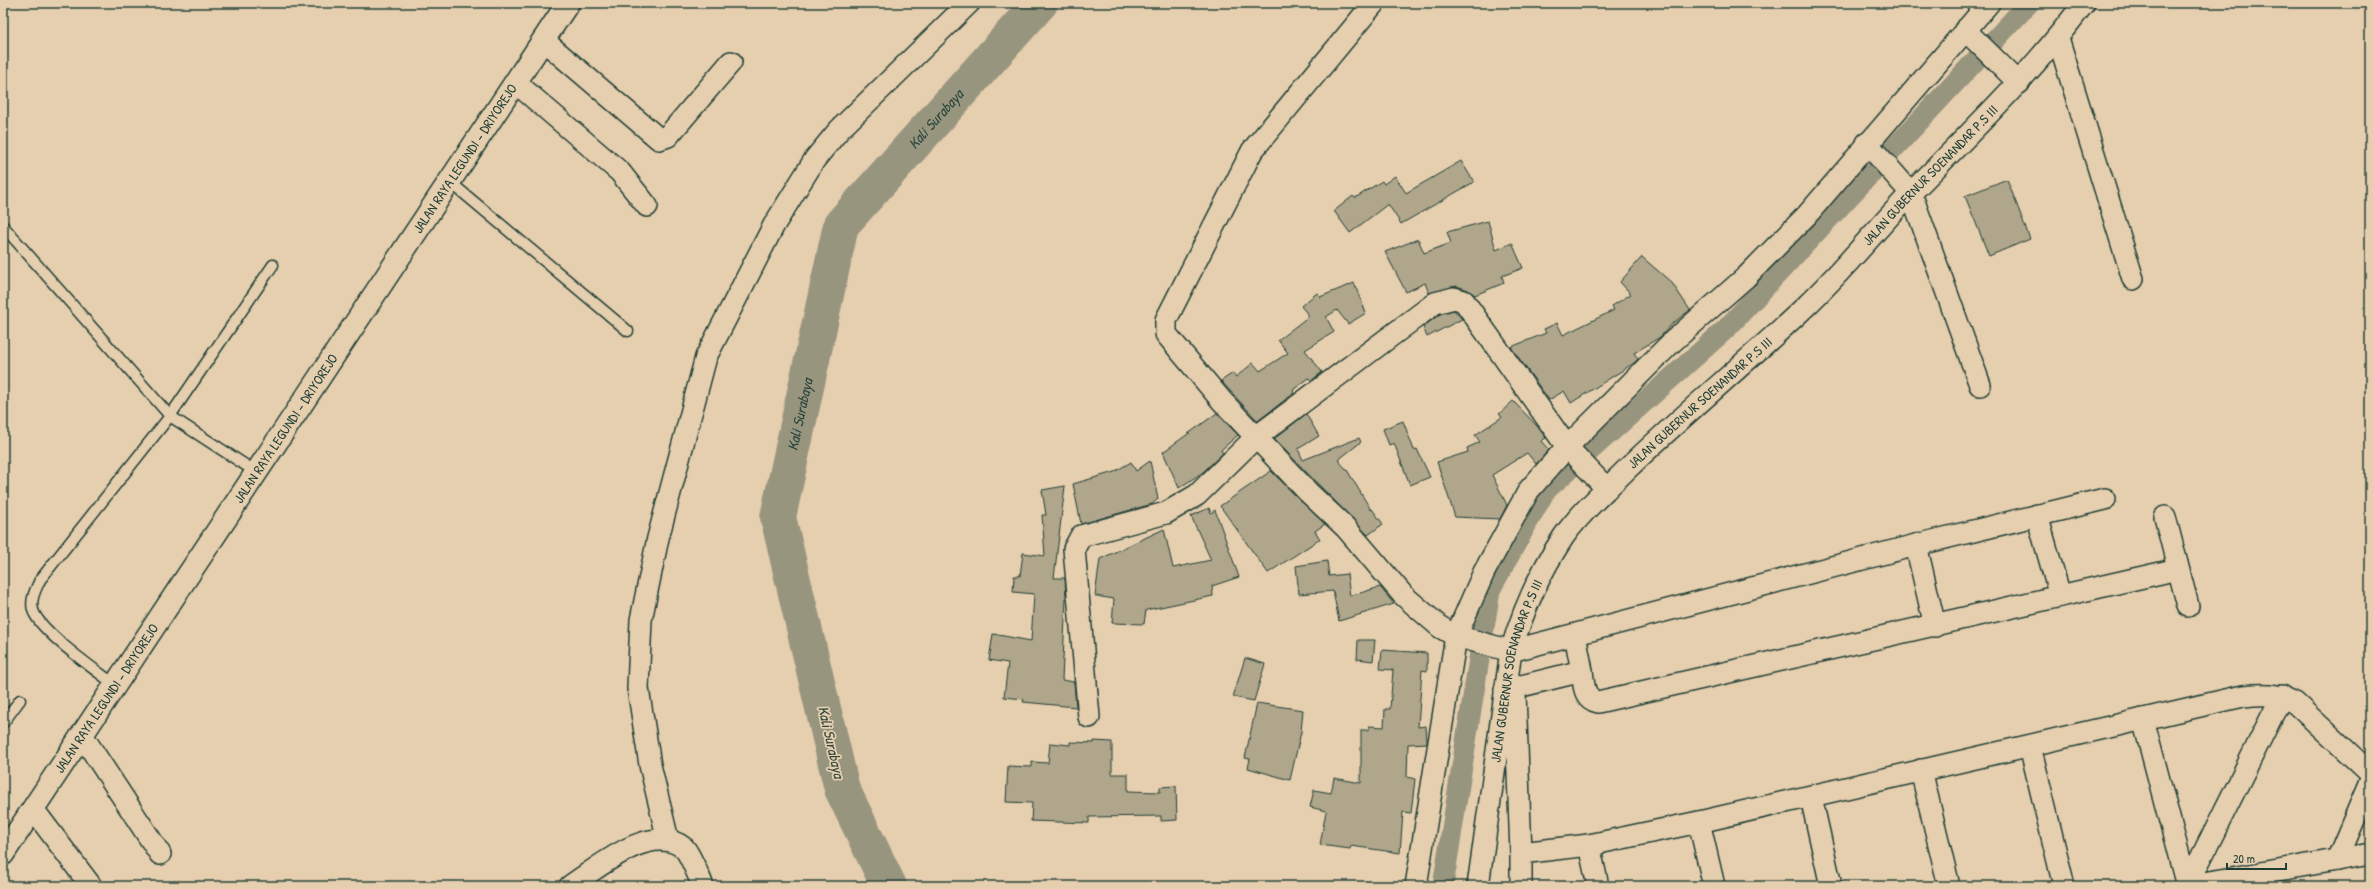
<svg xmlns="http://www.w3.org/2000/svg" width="2373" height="889" font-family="'Patrick Hand',sans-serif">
  <rect width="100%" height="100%" fill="#e6cfaf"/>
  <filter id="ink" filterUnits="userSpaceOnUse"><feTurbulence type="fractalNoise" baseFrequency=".025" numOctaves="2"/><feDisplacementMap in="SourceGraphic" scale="8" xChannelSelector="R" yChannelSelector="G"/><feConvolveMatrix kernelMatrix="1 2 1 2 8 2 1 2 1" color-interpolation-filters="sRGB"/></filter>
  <g filter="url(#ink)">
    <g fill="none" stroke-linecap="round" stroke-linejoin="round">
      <path stroke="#98957f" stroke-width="21" d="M 1443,886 L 1490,590 L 1545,491 L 1727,328 L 2029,3"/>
      <path stroke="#98957f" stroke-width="36" id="s1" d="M 889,886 L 842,789 L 778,517 L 841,225 L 1040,3"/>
    </g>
    <path fill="#afa68c" stroke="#1f3d34" d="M 1461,161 L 1474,182 L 1401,224 L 1388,204 L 1350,233 L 1334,211 L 1353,196 L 1355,198 L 1382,181 L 1384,184 L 1395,176 L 1406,193 Z
      M 2007,179 L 2030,239 L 1989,256 L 1965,196 Z
      M 1488,221 L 1496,250 L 1512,243 L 1523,268 L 1502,276 L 1504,283 L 1475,295 L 1468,290 L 1457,286 L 1429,293 L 1425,283 L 1406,292 L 1385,252 L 1418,239 L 1424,253 L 1451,243 L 1447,232 Z
      M 1642,257 L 1672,283 L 1690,310 L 1672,324 L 1660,337 L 1634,353 L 1638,359 L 1634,363 L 1571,403 L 1564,391 L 1549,400 L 1511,347 L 1546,333 L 1544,329 L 1557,323 L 1563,335 L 1614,310 L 1612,306 L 1631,294 L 1620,282 Z
      M 1354,283 L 1366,313 L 1348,324 L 1337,310 L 1326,317 L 1334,332 L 1305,350 L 1322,372 L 1311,381 L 1309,378 L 1293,390 L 1294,393 L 1259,420 L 1256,419 L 1221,381 L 1233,373 L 1236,377 L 1253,363 L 1260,371 L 1288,353 L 1278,340 L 1309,316 L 1301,306 L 1317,293 L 1320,297 Z
      M 1454,310 L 1462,319 L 1427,337 L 1423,327 L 1440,314 Z
      M 1513,401 L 1537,426 L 1546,438 L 1541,441 L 1549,450 L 1536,464 L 1527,453 L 1492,475 L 1507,505 L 1500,519 L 1455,517 L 1437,462 L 1468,452 L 1467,448 L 1480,442 L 1475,435 L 1502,417 L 1499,414 Z
      M 1217,413 L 1238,435 L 1221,450 L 1223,453 L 1203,472 L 1179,488 L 1163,452 Z
      M 1306,414 L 1319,436 L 1298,449 L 1303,460 L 1359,438 L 1361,442 L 1338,460 L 1347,470 L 1371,510 L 1372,509 L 1383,524 L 1368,535 L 1274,439 Z
      M 1403,421 L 1414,450 L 1417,449 L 1430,477 L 1410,485 L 1394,443 L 1389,445 L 1383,429 Z
      M 1150,461 L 1158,499 L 1152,504 L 1081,524 L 1073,484 L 1114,472 L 1131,462 L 1136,471 Z
      M 1271,471 L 1325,524 L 1315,531 L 1320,539 L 1268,573 L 1220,506 Z
      M 1065,486 L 1054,578 L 1065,578 L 1066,598 L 1062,680 L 1074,682 L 1076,707 L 1023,702 L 1024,699 L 1004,697 L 1008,663 L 989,660 L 993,634 L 1031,641 L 1034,594 L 1013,592 L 1014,576 L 1020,576 L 1023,553 L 1045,556 L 1042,515 L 1046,515 L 1042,490 Z
      M 1209,508 L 1211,513 L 1215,510 L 1239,577 L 1212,586 L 1213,596 L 1146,610 L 1144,624 L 1112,623 L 1114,599 L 1095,596 L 1100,559 L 1164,529 L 1173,568 L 1211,560 L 1191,516 Z
      M 1327,561 L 1329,576 L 1347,574 L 1350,596 L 1380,587 L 1394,604 L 1339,621 L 1333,591 L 1299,594 L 1296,566 Z
      M 1358,640 L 1375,640 L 1373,661 L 1357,659 Z
      M 1382,650 L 1427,653 L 1427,671 L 1422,670 L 1418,727 L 1426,726 L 1427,741 L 1427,743 L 1408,744 L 1407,777 L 1415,779 L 1411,813 L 1403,812 L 1400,853 L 1351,846 L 1350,849 L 1320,845 L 1326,811 L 1310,807 L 1314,790 L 1331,793 L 1334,778 L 1361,783 L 1361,730 L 1369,730 L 1369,726 L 1384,727 L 1385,709 L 1390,709 L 1393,670 L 1380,669 Z
      M 1245,658 L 1265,664 L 1254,701 L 1233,697 Z
      M 1257,703 L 1303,710 L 1301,732 L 1290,780 L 1248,768 L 1250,759 L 1245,758 Z
      M 1094,741 L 1112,742 L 1112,774 L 1128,774 L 1128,791 L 1160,792 L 1160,787 L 1176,786 L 1177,820 L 1161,821 L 1161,816 L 1089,817 L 1089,823 L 1031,821 L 1032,803 L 1006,802 L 1008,766 L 1032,767 L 1032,762 L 1048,763 L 1050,743 L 1070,745 L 1070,742 L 1094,743 Z"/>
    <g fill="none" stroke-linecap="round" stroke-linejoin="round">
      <defs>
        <path id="lane" d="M 449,181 L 628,331
          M 3,226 L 170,416 L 40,580 C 36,589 30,599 33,610 C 39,631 96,670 115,685
          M 256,472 L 170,416 L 273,265
          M 3,723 L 20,700"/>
        <g id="street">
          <path d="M 1374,3 L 1252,151 L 1166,320 L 1166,334 L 1222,401 L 1308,492 L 1346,528 L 1403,595 L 1440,627 L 1456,636 L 1511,651 L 1916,545 L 2105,499"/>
          <path d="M 1965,30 L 2019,83"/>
          <path d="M 2058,38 L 2133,279"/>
          <path d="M 543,40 L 659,139 L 668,136 L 731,62"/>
          <path d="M 515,82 L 620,172 L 647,206"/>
          <path d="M 1867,143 L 1911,193 L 1980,385"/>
          <path d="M 2037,515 L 2060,596"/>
          <path d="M 2165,517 L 2188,606"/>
          <path d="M 1916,545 L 1935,626"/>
          <path d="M 1575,635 L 1582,671"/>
          <path d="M 1505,690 L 1582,671 C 1584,684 1583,699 1598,702 L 2178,569"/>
          <path d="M 1515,693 L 1521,853"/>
          <path d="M 1089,717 L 1074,549 L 1081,536 L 1166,513 L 1197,495 L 1256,437 L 1435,303 L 1454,298 L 1464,301 L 1567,447 L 1607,489"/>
          <path d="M 2143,719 L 2187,886 L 2370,854"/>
          <path d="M 82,735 L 160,854"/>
          <path d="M 2030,746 L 2064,886"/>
          <path d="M 1921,770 L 1949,886"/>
          <path d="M 1811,797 L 1831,886"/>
          <path d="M 33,809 L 91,886"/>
          <path d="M 1699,822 L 1714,886"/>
          <path d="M 668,840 L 650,765 L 638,688 L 641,620 L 658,538 L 706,357 L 774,225 L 815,159 L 839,130 L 969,3"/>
          <path d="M 1589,845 L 1598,886"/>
          <path d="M 2337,860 L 2370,782"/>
          <path d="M 570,886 C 598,868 651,821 684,848 C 690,854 699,877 703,886"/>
          <path d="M 1416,886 L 1456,636 L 1484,572 L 1529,490 L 1567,447 L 1672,342 L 1746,277 L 1807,215 L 1989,3"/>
          <path id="s2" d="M 1478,886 L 1511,651 C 1523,610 1540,572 1564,536 C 1581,512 1606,490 1627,469 C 1685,413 1747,362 1805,307 C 1844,270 1876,229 1913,191 C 1973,130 2033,72 2084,3"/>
          <path d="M 1521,886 L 1521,853 L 1589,845 L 1699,822 L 2243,696 C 2262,694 2277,693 2295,703 L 2370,773"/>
          <path d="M 2187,886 L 2282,696"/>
        </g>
        <g id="primary">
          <path id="s3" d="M 3,854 L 568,3"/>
        </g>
      </defs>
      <use href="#lane" stroke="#1f3d34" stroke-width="13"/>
      <use href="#street" stroke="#1f3d34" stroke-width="24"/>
      <use href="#primary" stroke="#1f3d34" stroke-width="25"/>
      <use href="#lane" stroke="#e6cfaf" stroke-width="10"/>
      <use href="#street" stroke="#e6cfaf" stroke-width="21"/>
      <use href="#primary" stroke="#e6cfaf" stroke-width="22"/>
    </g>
  </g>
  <g text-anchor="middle" stroke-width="3.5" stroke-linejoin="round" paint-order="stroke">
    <g font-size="14" fill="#1f3d34" stroke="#e6cfaf">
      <text dy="5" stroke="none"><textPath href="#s3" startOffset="835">JALAN RAYA LEGUNDI - DRIYOREJO</textPath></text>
      <text dy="5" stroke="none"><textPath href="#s2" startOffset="879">JALAN GUBERNUR SOENANDAR P.S III</textPath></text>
      <text dy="5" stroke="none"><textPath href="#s2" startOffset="555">JALAN GUBERNUR SOENANDAR P.S III</textPath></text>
      <text dy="5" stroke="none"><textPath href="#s3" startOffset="511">JALAN RAYA LEGUNDI - DRIYOREJO</textPath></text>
      <text dy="5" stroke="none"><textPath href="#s2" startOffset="219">JALAN GUBERNUR SOENANDAR P.S III</textPath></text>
      <text dy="5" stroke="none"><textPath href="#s3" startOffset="187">JALAN RAYA LEGUNDI - DRIYOREJO</textPath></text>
    </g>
    <g font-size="15" font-style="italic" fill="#2b463c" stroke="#e6cfaf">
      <text dy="5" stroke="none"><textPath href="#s1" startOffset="828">Kali Surabaya</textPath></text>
      <text dy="5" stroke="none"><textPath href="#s1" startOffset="492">Kali Surabaya</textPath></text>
      <text transform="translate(831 742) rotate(77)" y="5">Kali Surabaya</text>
    </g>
  </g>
  <rect width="2373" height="889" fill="none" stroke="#e6cfaf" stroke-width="16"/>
  <rect x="8" y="8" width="2357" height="873" fill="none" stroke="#1f3d34" stroke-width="1.5" filter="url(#ink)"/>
  <path d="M2227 863v6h59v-6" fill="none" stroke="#1f3d34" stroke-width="2"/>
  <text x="2233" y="863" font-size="12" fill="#1f3d34" stroke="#e6cfaf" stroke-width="3" paint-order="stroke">20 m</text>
</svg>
